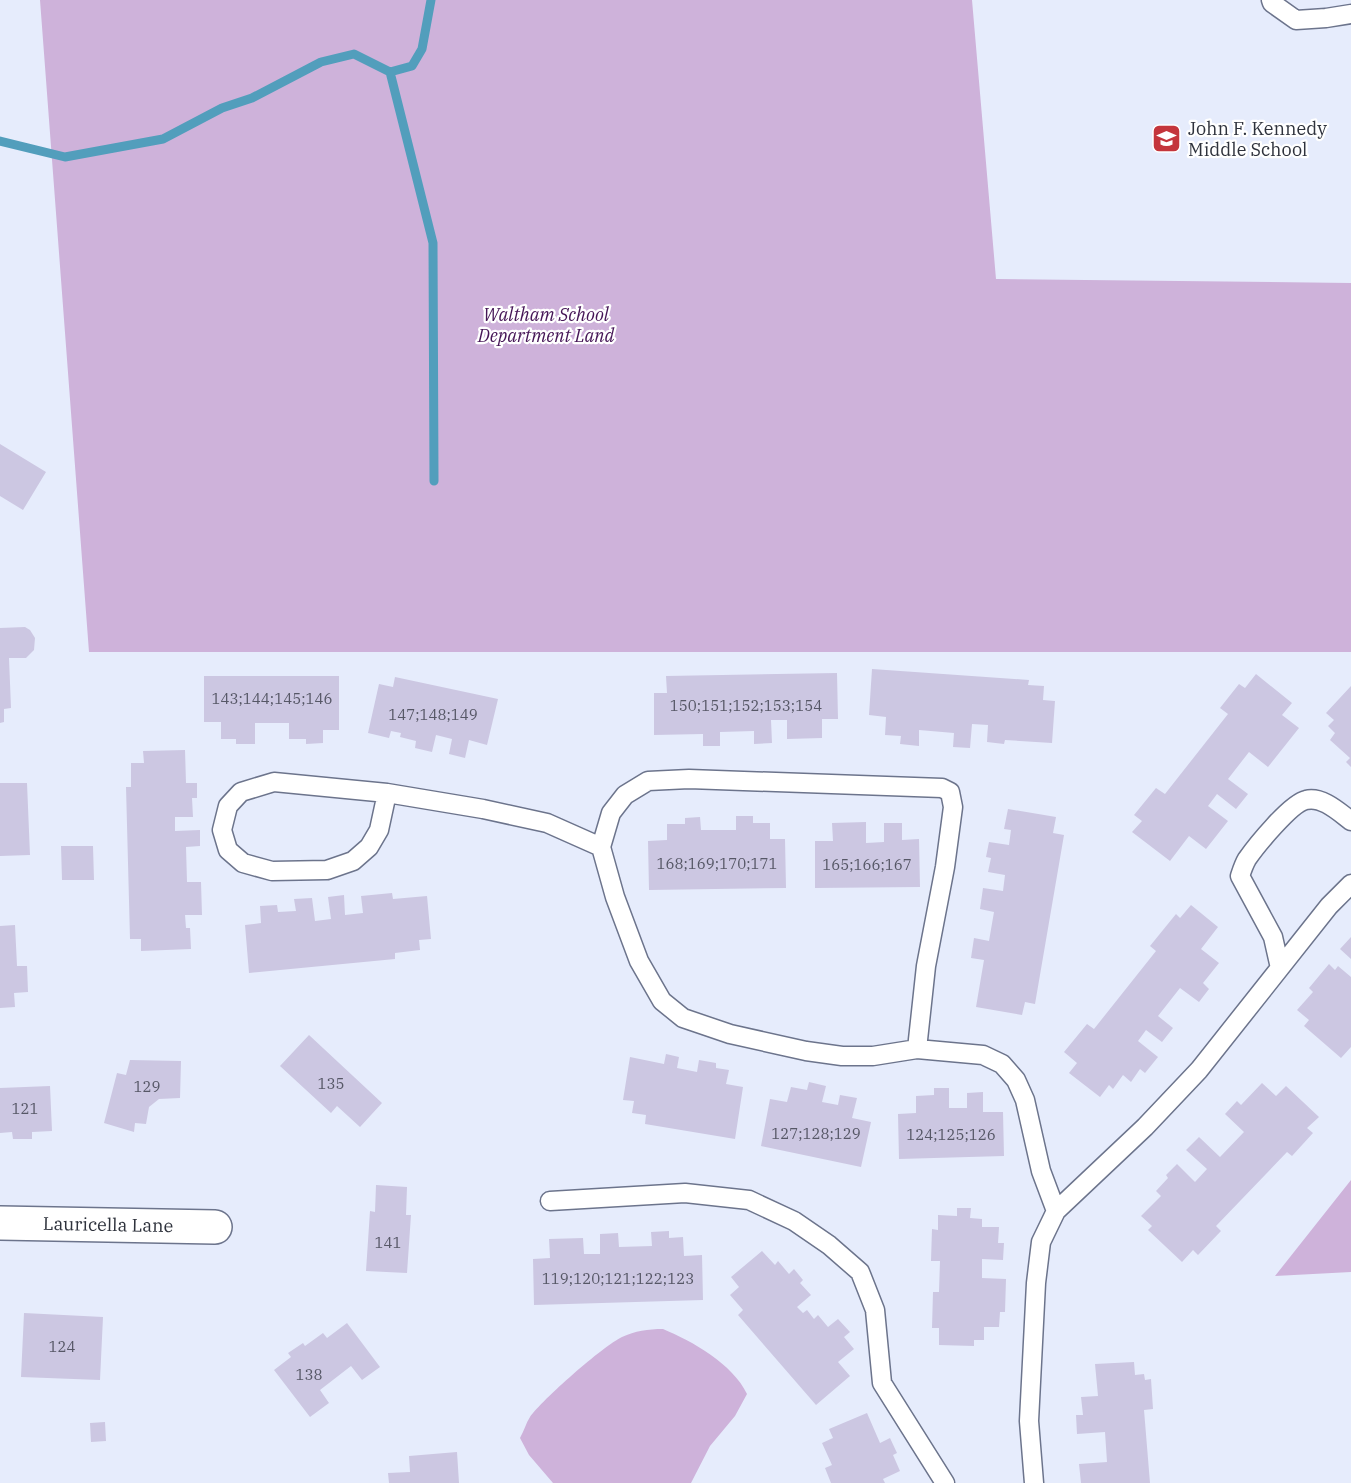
<svg xmlns="http://www.w3.org/2000/svg" width="1351" height="1483" font-family="'IBM Plex Serif',serif">
  <rect width="100%" height="100%" fill="#e6ecfc"/>
  <path fill="#ceb2da" d="M 40,0 L 972,0 L 996,279 L 1351,283 L 1351,652 L 89,652 Z
    M 1351,1180 L 1351,1272 L 1275,1276 Z
    M 663,1329 C 692,1341 733,1364 747,1394 L 735,1416 L 710,1446 L 691,1483 L 553,1483 L 529,1455 L 520,1438 C 524,1431 526,1423 530,1417 C 542,1400 603,1346 622,1337 C 635,1331 648,1329 663,1329 Z"/>
  <g fill="none" stroke-linecap="round" stroke-linejoin="round">
    <path stroke="#529ebc" stroke-width="9" d="M 390,72 L 433,243 L 434,481
      M 0,141 L 65,157 L 163,139 L 222,108 L 252,98 L 321,62 L 354,54 L 390,72 L 412,66 L 422,49 L 431,0"/>
  </g>
  <path fill="#ccc7e2" d="M 0,444 L 46,472 L 23,510 L 0,496 Z
    M 25,627 L 30,630 L 35,638 L 34,650 L 26,658 L 9,658 L 11,708 L 4,709 L 4,722 L 0,723 L 0,628 Z
    M 872,669 L 1029,680 L 1028,685 L 1044,686 L 1043,700 L 1055,701 L 1052,743 L 1005,740 L 1004,744 L 987,742 L 988,725 L 972,724 L 970,748 L 953,747 L 954,733 L 919,730 L 919,746 L 900,744 L 901,736 L 885,735 L 886,717 L 869,715 Z
    M 837,673 L 838,719 L 822,719 L 822,738 L 787,739 L 787,720 L 771,720 L 772,743 L 754,744 L 754,731 L 720,732 L 720,746 L 703,746 L 703,734 L 654,735 L 654,693 L 667,693 L 666,676 Z
    M 1256,674 L 1292,703 L 1282,715 L 1299,728 L 1268,767 L 1249,752 L 1228,779 L 1248,794 L 1236,809 L 1217,794 L 1208,806 L 1228,821 L 1206,849 L 1189,836 L 1170,861 L 1132,832 L 1142,821 L 1134,815 L 1156,788 L 1165,794 L 1228,714 L 1220,708 L 1239,684 L 1245,688 Z
    M 204,676 L 339,676 L 339,730 L 323,730 L 323,743 L 306,744 L 306,739 L 289,739 L 289,723 L 255,723 L 255,744 L 236,744 L 236,739 L 221,739 L 221,722 L 204,722 Z
    M 395,677 L 498,699 L 487,745 L 469,740 L 465,758 L 449,754 L 452,739 L 436,735 L 432,752 L 415,748 L 416,741 L 400,737 L 401,733 L 391,731 L 389,738 L 368,733 L 379,684 L 393,687 Z
    M 1351,686 L 1351,767 L 1346,762 L 1350,758 L 1330,740 L 1335,733 L 1328,726 L 1334,720 L 1326,713 Z
    M 185,750 L 186,783 L 197,783 L 197,798 L 192,798 L 193,817 L 175,817 L 175,831 L 200,830 L 200,846 L 186,847 L 187,882 L 201,882 L 202,915 L 185,915 L 186,928 L 190,928 L 191,949 L 141,951 L 141,939 L 130,939 L 126,787 L 131,787 L 131,763 L 144,763 L 143,751 Z
    M 0,783 L 27,783 L 30,855 L 0,856 Z
    M 1008,809 L 1056,817 L 1053,833 L 1064,835 L 1035,1004 L 1025,1002 L 1022,1015 L 976,1007 L 984,960 L 971,958 L 974,938 L 989,941 L 994,912 L 980,909 L 983,888 L 1003,891 L 1005,875 L 988,872 L 991,858 L 986,857 L 989,842 L 1009,845 L 1011,830 L 1004,829 Z
    M 736,816 L 753,816 L 753,823 L 770,823 L 770,839 L 785,839 L 786,888 L 649,890 L 648,841 L 667,840 L 667,824 L 685,824 L 685,818 L 700,817 L 701,830 L 736,830 Z
    M 866,822 L 866,843 L 884,842 L 884,823 L 902,823 L 902,840 L 919,839 L 920,887 L 815,888 L 815,841 L 833,841 L 832,823 Z
    M 61,846 L 93,846 L 94,880 L 62,880 Z
    M 392,893 L 393,899 L 427,896 L 431,939 L 419,940 L 420,950 L 395,953 L 395,959 L 249,973 L 245,925 L 261,923 L 260,906 L 277,905 L 278,912 L 296,911 L 294,899 L 312,898 L 315,921 L 331,919 L 328,897 L 344,895 L 345,915 L 363,913 L 361,896 Z
    M 1191,905 L 1218,927 L 1201,949 L 1219,963 L 1203,983 L 1209,989 L 1199,1002 L 1180,988 L 1158,1016 L 1173,1028 L 1162,1042 L 1146,1030 L 1138,1041 L 1158,1057 L 1145,1073 L 1140,1069 L 1131,1082 L 1123,1075 L 1113,1089 L 1109,1085 L 1100,1097 L 1069,1073 L 1077,1063 L 1064,1052 L 1087,1024 L 1094,1029 L 1156,951 L 1150,946 L 1176,914 L 1180,918 Z
    M 15,925 L 17,966 L 27,966 L 28,992 L 14,993 L 15,1007 L 0,1008 L 0,926 Z
    M 1351,937 L 1351,959 L 1340,949 Z
    M 1329,964 L 1335,970 L 1338,966 L 1351,977 L 1351,1047 L 1341,1058 L 1304,1026 L 1309,1020 L 1297,1010 L 1313,992 L 1309,988 Z
    M 309,1035 L 382,1103 L 360,1127 L 337,1106 L 331,1113 L 280,1066 Z
    M 666,1054 L 679,1057 L 677,1068 L 697,1072 L 699,1060 L 716,1063 L 716,1068 L 729,1070 L 726,1084 L 743,1087 L 735,1139 L 645,1124 L 646,1115 L 632,1113 L 634,1101 L 623,1100 L 630,1057 L 664,1064 Z
    M 130,1060 L 181,1061 L 180,1098 L 159,1099 L 149,1107 L 146,1124 L 135,1123 L 134,1132 L 104,1123 L 117,1073 L 126,1075 Z
    M 809,1082 L 826,1086 L 822,1102 L 838,1105 L 840,1095 L 857,1098 L 852,1118 L 871,1122 L 861,1167 L 761,1146 L 770,1099 L 787,1102 L 791,1087 L 807,1090 Z
    M 1262,1083 L 1276,1096 L 1286,1086 L 1319,1117 L 1307,1128 L 1313,1133 L 1292,1156 L 1287,1152 L 1216,1226 L 1221,1231 L 1198,1255 L 1193,1250 L 1182,1262 L 1148,1230 L 1152,1226 L 1141,1216 L 1161,1196 L 1156,1191 L 1168,1178 L 1166,1175 L 1177,1164 L 1195,1182 L 1207,1169 L 1186,1150 L 1199,1137 L 1220,1157 L 1244,1132 L 1225,1114 L 1237,1101 L 1241,1105 Z
    M 50,1086 L 52,1131 L 32,1132 L 32,1139 L 13,1139 L 12,1132 L 0,1133 L 0,1088 Z
    M 934,1088 L 949,1088 L 949,1108 L 967,1108 L 967,1093 L 983,1092 L 983,1112 L 1003,1112 L 1004,1156 L 899,1159 L 898,1114 L 916,1113 L 916,1096 L 934,1095 Z
    M 376,1185 L 407,1187 L 406,1215 L 411,1215 L 407,1273 L 366,1271 L 370,1211 L 375,1212 Z
    M 957,1208 L 971,1208 L 970,1218 L 982,1219 L 982,1227 L 999,1227 L 998,1243 L 1004,1243 L 1003,1260 L 982,1259 L 982,1278 L 1006,1279 L 1005,1312 L 1000,1312 L 999,1327 L 984,1327 L 984,1340 L 974,1340 L 974,1346 L 939,1345 L 939,1328 L 932,1328 L 933,1292 L 939,1292 L 940,1261 L 931,1261 L 932,1229 L 938,1230 L 938,1215 L 957,1216 Z
    M 669,1231 L 669,1238 L 683,1237 L 684,1256 L 702,1255 L 703,1300 L 534,1305 L 533,1259 L 550,1258 L 549,1239 L 583,1238 L 584,1254 L 600,1254 L 600,1234 L 618,1233 L 619,1247 L 652,1246 L 651,1232 Z
    M 762,1251 L 775,1265 L 778,1261 L 789,1274 L 794,1269 L 803,1280 L 800,1283 L 811,1295 L 797,1307 L 803,1313 L 807,1310 L 814,1319 L 818,1315 L 828,1327 L 838,1319 L 850,1332 L 844,1337 L 854,1349 L 838,1362 L 850,1376 L 816,1405 L 738,1315 L 743,1310 L 730,1295 L 739,1287 L 731,1277 Z
    M 24,1313 L 103,1317 L 100,1380 L 21,1377 Z
    M 347,1323 L 380,1367 L 362,1380 L 351,1366 L 320,1390 L 329,1403 L 310,1417 L 274,1370 L 291,1357 L 288,1353 L 303,1343 L 305,1346 L 323,1333 L 327,1338 Z
    M 1134,1362 L 1135,1375 L 1144,1374 L 1145,1380 L 1151,1379 L 1153,1409 L 1144,1410 L 1150,1483 L 1081,1483 L 1079,1464 L 1107,1462 L 1105,1432 L 1077,1434 L 1076,1415 L 1083,1415 L 1081,1397 L 1098,1396 L 1095,1364 Z
    M 867,1413 L 880,1443 L 890,1438 L 897,1453 L 893,1455 L 900,1471 L 883,1479 L 885,1483 L 831,1483 L 825,1468 L 832,1465 L 822,1443 L 833,1438 L 829,1429 Z
    M 105,1422 L 106,1441 L 91,1442 L 90,1423 Z
    M 457,1452 L 459,1483 L 389,1483 L 388,1473 L 410,1472 L 409,1456 Z"/>
  <g fill="none" stroke-linecap="round" stroke-linejoin="round">
    <defs>
      <path id="service" d="M 1271,0 L 1272,3 L 1296,20 L 1326,18 L 1351,14
        M 387,793 L 379,830 L 369,847 L 353,861 L 327,870 L 272,871 L 243,863 L 228,850 L 222,830 L 228,806 L 241,792 L 274,782 L 387,793 L 483,809 L 547,823 L 601,847 L 615,897 L 639,961 L 662,1001 L 683,1018 L 730,1034 L 806,1051 L 842,1056 L 873,1056 L 917,1049 L 983,1055 L 1002,1064 L 1016,1080 L 1025,1100 L 1041,1171 L 1056,1211 L 1041,1242 L 1036,1283 L 1029,1421 L 1034,1483
        M 601,847 L 611,813 L 625,795 L 648,781 L 689,779 L 942,788 L 950,792 L 953,807 L 945,867 L 926,966 L 917,1049
        M 1280,968 L 1273,937 L 1240,876 C 1242,870 1244,864 1247,859 C 1256,846 1291,803 1306,800 C 1322,796 1339,812 1351,821
        M 550,1201 L 685,1193 L 749,1200 L 794,1221 L 829,1245 L 860,1272 L 875,1310 L 882,1383 L 945,1483
        M 1056,1211 L 1145,1127 L 1199,1070 L 1329,906 L 1351,884"/>
      <path id="minor" d="M 0,1223 L 215,1227"/>
    </defs>
    <use href="#service" stroke="#6c748c" stroke-width="21"/>
    <use href="#minor" stroke="#6c748c" stroke-width="36"/>
    <use href="#service" stroke="#fff" stroke-width="18"/>
    <use href="#minor" stroke="#fff" stroke-width="33"/>
  </g>
  <defs>
    <symbol id="school-square" viewBox="-11 -11 22 22"><rect x="-9" y="-9" width="18" height="18" rx="4" fill="#c4353c" stroke="#fff"/><path d="M0-5L7-2L0 1L-7-2ZM-4 1L0 2.5L4 1V4Q0 6-4 4Z" fill="#fff"/></symbol>
  </defs>
  <g fill-rule="evenodd">
    <use href="#school-square" x="1150" y="122" width="33" height="33"/>
  </g>
  <g text-anchor="middle" stroke-width="4.5" stroke-linejoin="round" paint-order="stroke">
    <g font-size="15" fill="#565766">
      <text x="272" y="704">143;144;145;146</text>
      <text x="746" y="711">150;151;152;153;154</text>
      <text x="433" y="720">147;148;149</text>
      <text x="717" y="869">168;169;170;171</text>
      <text x="867" y="870">165;166;167</text>
      <text x="331" y="1089">135</text>
      <text x="147" y="1092">129</text>
      <text x="25" y="1114">121</text>
      <text x="816" y="1139">127;128;129</text>
      <text x="951" y="1140">124;125;126</text>
      <text x="388" y="1248">141</text>
      <text x="618" y="1284">119;120;121;122;123</text>
      <text x="62" y="1352">124</text>
      <text x="309" y="1380">138</text>
    </g>
    <g font-size="18" fill="#2e323c" stroke="#fff" text-anchor="start">
      <text x="1188" y="135">John F. Kennedy<tspan x="1188" dy="21">Middle School</tspan></text>
    </g>
    <g font-size="18" font-style="italic" fill="#451556" stroke="#fff">
      <text x="546" y="321">Waltham School<tspan x="546" dy="21">Department Land</tspan></text>
    </g>
    <g font-size="18" fill="#2e323c" stroke="#fff">
      <text transform="translate(108 1225) rotate(1)" y="6">Lauricella Lane</text>
    </g>
  </g>
</svg>
